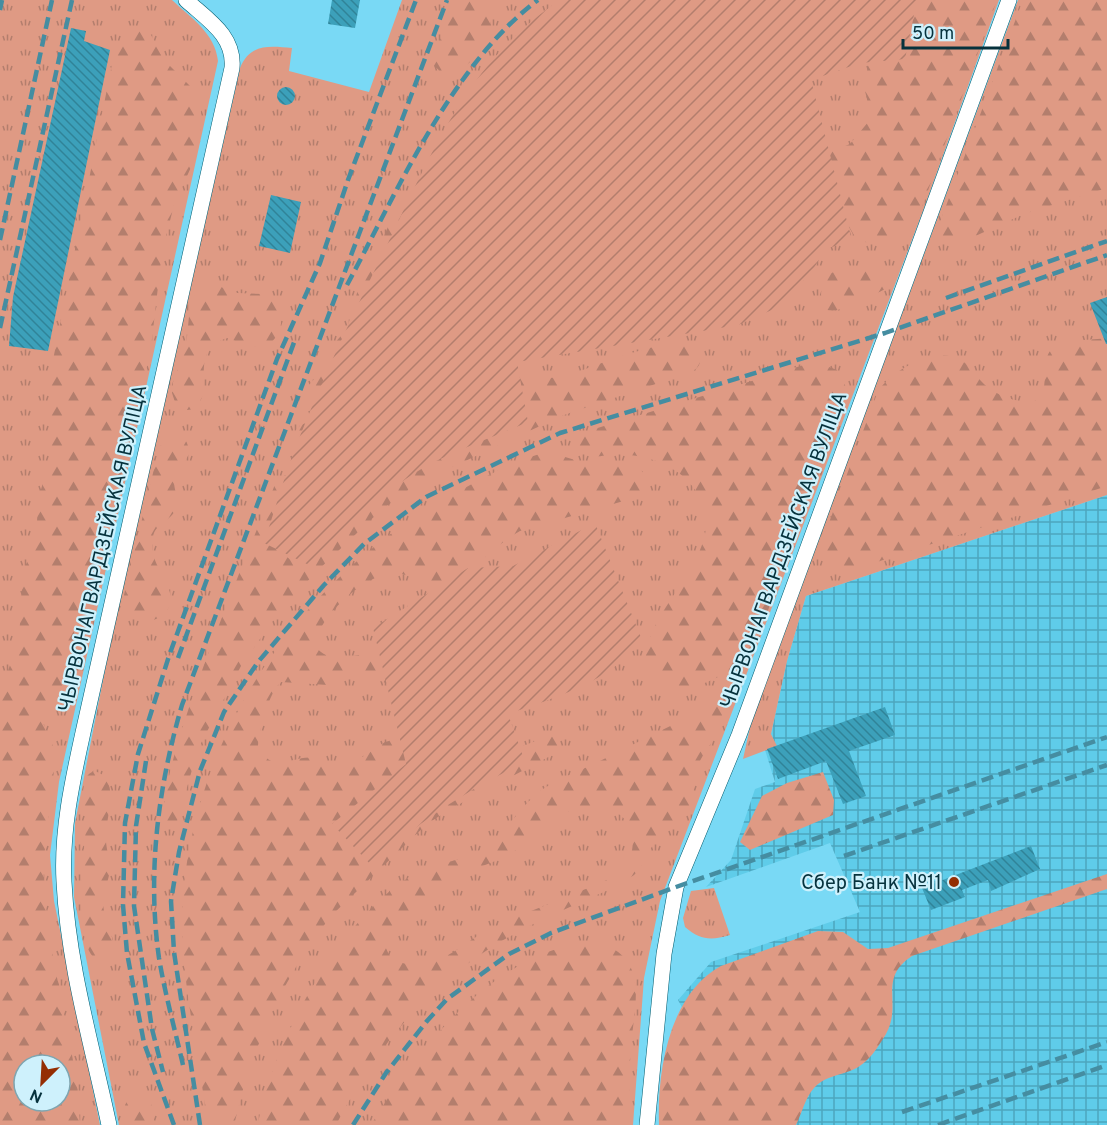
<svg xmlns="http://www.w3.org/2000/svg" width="1107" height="1125" font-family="Overpass,sans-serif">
  <defs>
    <pattern id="industrial-grid" width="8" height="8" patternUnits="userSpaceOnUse" patternTransform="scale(1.5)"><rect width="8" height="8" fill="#5fcce9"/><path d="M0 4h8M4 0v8" fill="none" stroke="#4ca6be"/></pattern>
    <pattern id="grass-tufts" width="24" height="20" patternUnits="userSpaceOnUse" patternTransform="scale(1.5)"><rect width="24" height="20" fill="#df9a84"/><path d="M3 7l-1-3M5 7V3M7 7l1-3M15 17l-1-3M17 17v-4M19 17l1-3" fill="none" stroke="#b37e6d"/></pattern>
    <pattern id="forest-firs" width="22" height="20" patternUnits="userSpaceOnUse" patternTransform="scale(1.5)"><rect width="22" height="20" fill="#df9a84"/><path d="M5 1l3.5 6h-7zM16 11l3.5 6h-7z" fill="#b37e6d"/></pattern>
    <pattern id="garden-furrows" width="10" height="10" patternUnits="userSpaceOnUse" patternTransform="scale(1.5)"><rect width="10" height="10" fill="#df9a84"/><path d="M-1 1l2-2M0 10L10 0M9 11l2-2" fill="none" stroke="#b37e6d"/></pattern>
    <pattern id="building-back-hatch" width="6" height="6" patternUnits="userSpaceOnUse" patternTransform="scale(1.5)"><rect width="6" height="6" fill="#3ca0ba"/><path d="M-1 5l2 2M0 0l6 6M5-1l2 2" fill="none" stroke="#308398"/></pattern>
  </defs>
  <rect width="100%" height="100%" fill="#79d9f5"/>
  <path fill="url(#industrial-grid)" d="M 1107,495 L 1107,1125 L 744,1125 L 678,1000 L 711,962 L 860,912 L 830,843 L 706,887 L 731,860 L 755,789 L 775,782 L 765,750 L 776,746 L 771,734 L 787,661 L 806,596 Z"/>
  <path fill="url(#grass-tufts)" fill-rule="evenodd" d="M 0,0 L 172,0 C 191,18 215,33 218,61 L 59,782 L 50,855 L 54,901 L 100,1125 L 0,1125 ZM 24,1065 L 60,1065 L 60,1101 L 24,1101 Z
    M 402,0 L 999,0 L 923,211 L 660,901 L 644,978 L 633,1125 L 119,1125 L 74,897 L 75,823 L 112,634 L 240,68 C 250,43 270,46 292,48 L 289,71 L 369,92 Z
    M 1018,0 L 1107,0 L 1107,495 L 806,596 L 787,661 L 771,734 L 777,746 L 743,759 L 751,723 L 775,657 Z
    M 714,888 L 730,935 C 711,941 700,940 685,927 L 683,918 L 691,891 Z"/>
  <path fill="url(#forest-firs)" fill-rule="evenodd" d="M 455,0 L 488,0 C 487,10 492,19 490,29 C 487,46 463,76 445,75 L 434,66 L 433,59 Z
    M 765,0 L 997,0 L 922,207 C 907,230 882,257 854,236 L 811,160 L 850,144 L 869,121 L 870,111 L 864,87 L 869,61 Z
    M 1023,0 L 1107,0 L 1107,188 L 1024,214 L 962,242 C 951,242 945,242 939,233 L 940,222 Z
    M 140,28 L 150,33 L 164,60 L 190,86 L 200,102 L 202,123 L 192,165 L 174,205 L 162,252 L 150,356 L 140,390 L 125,424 L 122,472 L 82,667 L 76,680 L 48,704 L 44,712 L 43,723 L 56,753 L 43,866 L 48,931 L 77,1081 L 80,1125 L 0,1125 L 0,694 L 19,639 L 23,571 L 36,543 L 38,500 L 50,458 L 49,408 L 54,355 L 112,64 C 116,46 121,34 140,28 ZM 24,1065 L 60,1065 L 60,1101 L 24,1101 Z
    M 417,190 L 508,366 C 526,378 545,380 566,376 C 579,373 712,314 700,362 C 699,367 695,370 691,372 L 564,415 L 527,432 L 414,485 L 379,512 L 314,574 L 274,619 L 241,666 L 198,749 L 177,822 L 167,824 C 145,790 259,528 277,479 L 288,474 L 282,553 L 292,561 L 298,559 L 302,451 L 293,439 C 295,429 298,425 309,422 L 323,396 L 311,394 L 308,386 L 324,368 L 333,345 L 347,329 L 362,275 L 376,255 L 396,208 L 402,200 Z
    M 874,268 L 892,273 L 892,283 C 878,297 869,293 853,301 C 843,306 840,313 827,310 C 817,297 821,286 829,274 L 841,269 Z
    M 208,282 L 237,293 L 263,294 L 279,306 C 284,323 281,337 265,347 L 249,346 L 227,338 C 187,351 216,388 195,409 L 187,410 L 175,402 L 172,393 L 173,382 L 186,347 L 190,306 L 197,290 Z
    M 1107,338 L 1107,486 L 880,561 L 853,573 L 831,566 L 822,547 L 824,536 L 878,391 C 893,370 936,344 962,361 C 971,366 974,374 981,381 C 990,392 1011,401 1026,402 C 1057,404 1036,361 1053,348 C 1066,339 1092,340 1107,338 Z
    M 819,363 L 837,370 L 847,389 L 845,403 L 757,640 C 746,656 736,668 718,677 C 700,686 676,696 658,682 C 652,677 645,669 645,660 C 646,620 695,577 704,538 C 708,524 707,512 700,498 C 684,467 651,455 617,454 C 608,454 598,458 589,456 C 583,454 580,449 577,443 L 578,437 L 591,430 L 807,364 Z
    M 170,434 C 183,433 189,441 189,454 C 185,463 174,471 174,482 C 174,491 180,500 176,509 C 171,521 155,523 153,537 C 148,562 166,573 170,593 C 174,608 161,621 146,621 C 138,621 131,617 126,612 L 124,595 L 158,452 L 164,438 Z
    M 543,453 C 559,453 570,460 585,462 C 608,466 636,449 647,481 L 643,489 L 627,500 L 520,531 L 508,538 L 433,601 C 425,587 411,572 393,573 C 364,575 317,618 315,646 C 335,671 359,647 385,656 L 400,689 L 364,674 L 355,675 L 328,685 L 281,682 C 269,692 259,730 258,746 C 275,778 291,754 315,758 C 326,760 335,766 347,767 L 385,742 L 426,731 L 506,753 L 547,736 L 556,737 L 560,742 L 556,753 L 452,808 L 427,824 L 332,915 L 308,946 L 276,1002 L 248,1070 L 235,1121 L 232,1125 L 216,1125 L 207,1112 L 204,1099 C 195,1033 178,963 183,896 C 197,724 309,569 461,490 C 487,476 514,461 543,453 Z
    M 715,705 L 723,709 C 722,736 708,743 698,765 C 693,778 695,792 690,805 C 683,822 668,829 656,841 C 647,851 645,866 634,875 C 618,887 599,894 581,902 C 546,918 509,934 477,957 C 415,1000 370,1058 336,1125 L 258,1125 C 270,1046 342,915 413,875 C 436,862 463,862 485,847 C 508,832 520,805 543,789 C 559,779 579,771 596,763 C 636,743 675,723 715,705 ZM 576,809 C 587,808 602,806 612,810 C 635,819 639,852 623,868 C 612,880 593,886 578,892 C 546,906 512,917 481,934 C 463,944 449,958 429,963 C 414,967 403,965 390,957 L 384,944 L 387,936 C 408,916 430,889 457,876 C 477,867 497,863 516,850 C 537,836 551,816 576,809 Z
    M 94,771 C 124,778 103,822 106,842 C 107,852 110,860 110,870 C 108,884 101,896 104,911 C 107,925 120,949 110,960 C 67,976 85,845 86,826 C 86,813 81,799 84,785 C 85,778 87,774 94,771 Z
    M 823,772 L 834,800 L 833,815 L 750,850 L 740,842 L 762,796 L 787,783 Z
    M 1107,874 L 1107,889 L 912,956 C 877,979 903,1003 886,1034 C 876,1050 867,1066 847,1072 C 835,1076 823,1078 814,1088 C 805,1098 802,1113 796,1125 L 659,1125 C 657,1071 669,994 721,966 L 818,931 L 843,932 L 868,949 L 888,948 Z
    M 594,941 C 650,956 635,1001 631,1045 C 629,1072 629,1098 629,1125 L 371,1125 C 419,1046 495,951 594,941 Z
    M 139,1092 L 150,1098 L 155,1125 L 129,1125 L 125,1105 L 132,1093 Z"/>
  <path fill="url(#garden-furrows)" d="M 560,0 L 917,0 L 905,59 L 860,63 L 811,80 L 852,241 L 825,249 L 814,268 L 790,297 L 774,309 L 738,325 L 517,362 L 528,422 C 497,435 465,447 434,462 C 386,487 347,526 311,566 L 264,543 C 276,506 287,467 302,431 C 328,366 358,304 389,241 C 435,146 469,61 560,0 Z
    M 595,523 L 642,640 C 608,683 559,696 508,714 L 525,762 C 468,790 417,821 372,866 L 332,824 L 406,764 L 373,628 L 468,568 L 513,566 Z"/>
  <path fill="url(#building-back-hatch)" d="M 332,0 L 360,0 L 355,28 L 328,24 Z
    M 71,28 L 86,31 L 84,41 L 110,50 L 48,351 L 9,346 L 13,297 Z
    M277 96a9 9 0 1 1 18 0a9 9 0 1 1-18 0Z
    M 271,195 L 301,202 L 290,253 L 259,246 Z
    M 1107,297 L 1107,344 L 1106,344 L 1090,303 Z
    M 885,707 L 895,735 L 849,751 L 866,796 L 843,804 L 826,761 L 778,779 L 767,749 Z
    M 1031,846 L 1040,869 L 991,891 L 988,880 L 962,890 L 965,897 L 931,910 L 922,888 Z"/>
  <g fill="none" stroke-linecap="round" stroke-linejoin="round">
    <defs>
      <path id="street" d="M 109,1125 C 92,1045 68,964 64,882 C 61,830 73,778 84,728 L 232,68 C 235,36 208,20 186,0
        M 647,1125 L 664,954 L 676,887 L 739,735 L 1009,0"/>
    </defs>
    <use href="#street" stroke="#015c6f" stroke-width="16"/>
    <use href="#street" stroke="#fff" stroke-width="15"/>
    <path stroke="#458da1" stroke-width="4.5" stroke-dasharray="12 6" stroke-linecap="butt" d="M 0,10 L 2,0
      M 0,240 L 52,0
      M 347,285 C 397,192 452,64 538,0
      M 946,298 L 1107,241
      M 0,328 L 72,0
      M 178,658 L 296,337
      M 146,761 L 136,826 L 134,906 L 152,1029 L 163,1072
      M 844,856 L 1107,765
      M 183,1065 C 175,1030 165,994 159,958 C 147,873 158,787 182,705 L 447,0
      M 902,1112 L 1107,1042
      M 174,1125 L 144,1043 L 127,953 L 123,905 L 125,823 L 138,754 L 169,656 L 277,359 L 320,263 L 348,180 L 416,0
      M 200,1125 L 174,952 L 171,901 L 179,852 L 200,771 L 224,712 L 258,662 L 324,585 L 364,544 L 426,497 L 560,433 L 885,333 L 1107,255
      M 353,1125 L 386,1073 L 427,1021 L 447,999 L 509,954 L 551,933 L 676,887 L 1107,737
      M 938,1125 L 1107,1065"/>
  </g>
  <circle fill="#942e03" stroke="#cef1fc" stroke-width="2" cx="954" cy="882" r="6"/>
  <g text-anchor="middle" stroke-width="4.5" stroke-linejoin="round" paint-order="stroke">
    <g font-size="20" fill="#06323d" stroke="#cef1fc">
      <text transform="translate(102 548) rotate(-77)" y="7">ЧЫРВОНАГВАРДЗЕЙСКАЯ ВУЛІЦА</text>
      <text transform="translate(783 550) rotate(-70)" y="7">ЧЫРВОНАГВАРДЗЕЙСКАЯ ВУЛІЦА</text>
    </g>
    <g font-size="20" fill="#06323d" stroke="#cef1fc" text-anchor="end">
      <text x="942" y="889">Сбер Банк №11</text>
    </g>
  </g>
  <g transform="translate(42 1083) rotate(204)"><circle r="28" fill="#cef1fc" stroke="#7ea5b0" stroke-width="1.5"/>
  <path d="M0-4.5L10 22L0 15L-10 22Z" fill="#942e03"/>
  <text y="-9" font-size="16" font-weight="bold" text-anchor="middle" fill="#06323d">N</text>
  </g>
  <path d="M903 39v9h105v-9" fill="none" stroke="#06323d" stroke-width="3"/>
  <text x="912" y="39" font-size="18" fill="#06323d" stroke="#cef1fc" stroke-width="4.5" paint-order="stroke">50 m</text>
</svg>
